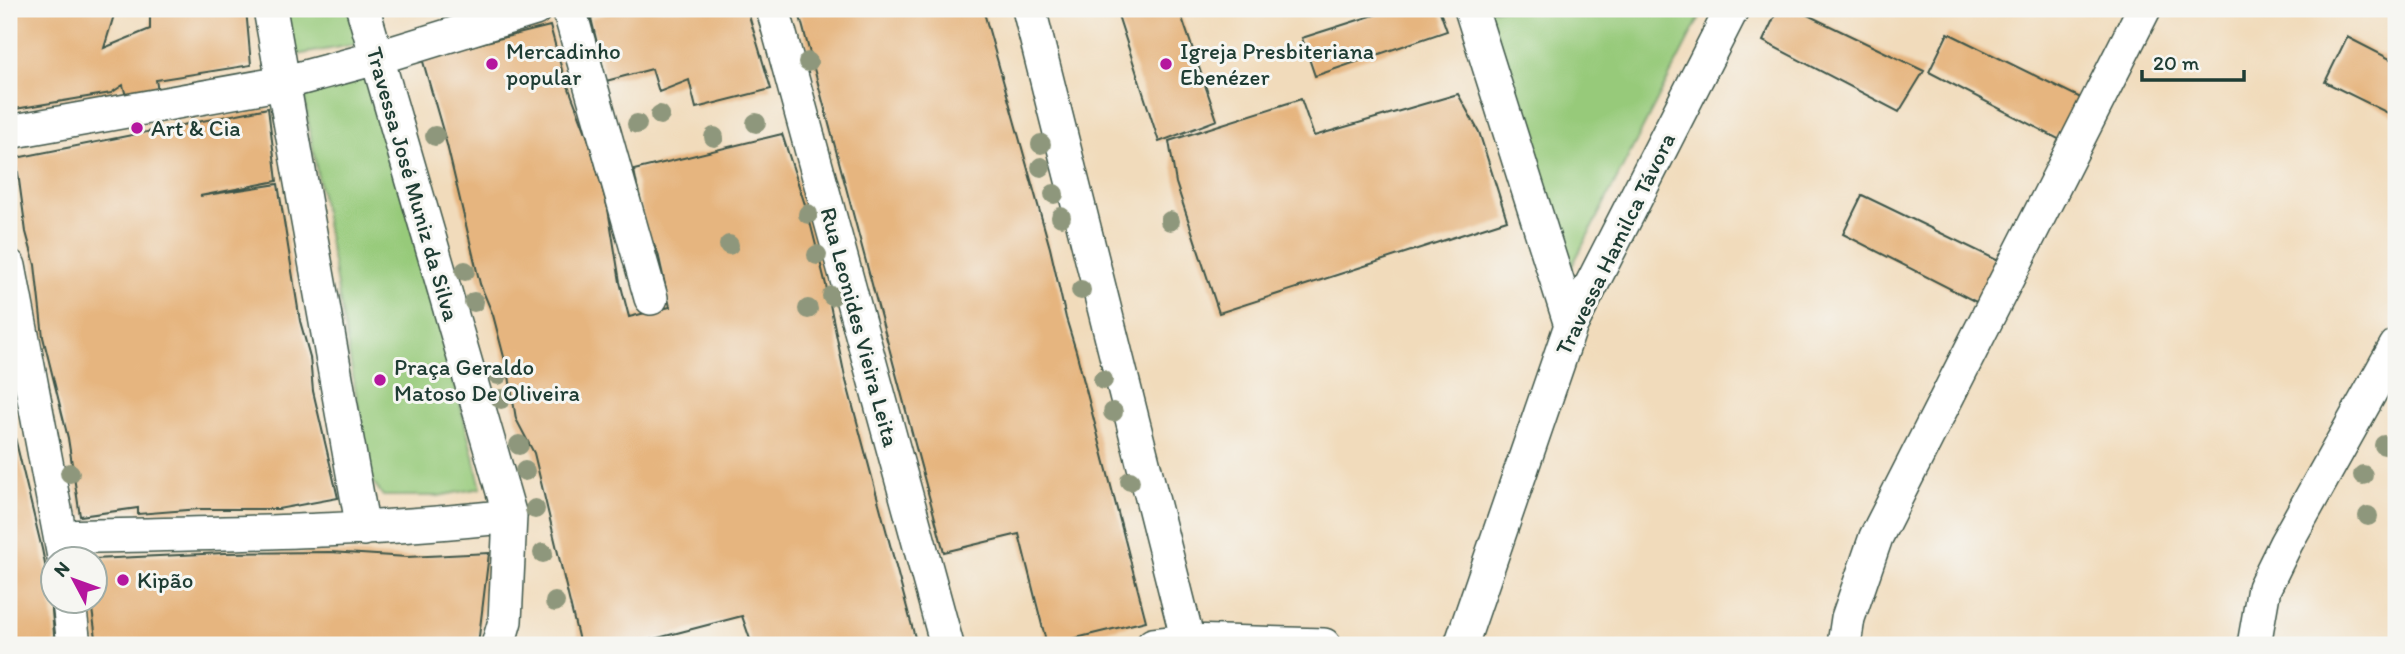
<svg xmlns="http://www.w3.org/2000/svg" width="2405" height="654" font-family="Itim,sans-serif">
  <rect width="100%" height="100%" fill="#f6f6f2"/>
  <filter id="ink" filterUnits="userSpaceOnUse"><feTurbulence type="fractalNoise" baseFrequency=".0143" numOctaves="2"/><feDisplacementMap in="SourceGraphic" scale="14" xChannelSelector="R" yChannelSelector="G"/><feConvolveMatrix kernelMatrix="1 2 1 2 8 2 1 2 1" color-interpolation-filters="sRGB"/></filter>
  <filter id="wash" filterUnits="userSpaceOnUse"><feTurbulence type="fractalNoise" baseFrequency=".00686" numOctaves="4" result="noise"/><feDisplacementMap in="SourceGraphic" scale="28" xChannelSelector="R" yChannelSelector="G"/><feGaussianBlur stdDeviation="1.57" result="paint"/><feColorMatrix in="noise" values="0 0 0 0 0 0 0 0 0 0 0 0 0 0 0 0 0 1.4 0 .05"/><feComposite in="paint" operator="in"/></filter>
  <g filter="url(#wash)">
    <rect width="100%" height="100%" fill="#f1dbbb"/>
    <path fill="#97ca7a" stroke="#5b8457" stroke-width="2" d="M 281,9 L 354,9 L 364,43 L 290,56 Z
      M 1487,9 L 1704,9 L 1569,272 Z
      M 374,72 L 429,278 L 481,488 L 438,496 L 383,496 L 371,479 L 304,98 L 308,82 Z"/>
    <g id="blocks">
      <path fill="#e6b57f" d="M 9,9 L 112,9 L 114,15 L 104,48 L 150,29 L 150,9 L 246,9 L 251,65 L 156,80 L 158,91 L 126,96 L 123,85 L 111,93 L 9,110 Z
        M 624,9 L 747,9 L 771,89 L 696,108 L 689,80 L 659,92 L 652,69 L 606,81 L 591,18 Z
        M 798,9 L 983,9 L 1050,248 L 1066,318 L 1076,351 L 1146,621 L 1047,645 L 1019,534 L 944,552 Z
        M 1116,9 L 1179,9 L 1217,120 L 1159,142 Z
        M 1393,9 L 1439,9 L 1447,31 L 1315,76 L 1302,38 Z
        M 1778,9 L 1795,9 L 1924,71 L 1899,112 L 1763,41 Z
        M 550,26 L 562,70 L 589,141 L 608,209 L 620,282 L 629,317 L 670,307 L 658,253 L 645,227 L 634,170 L 782,134 L 808,214 L 826,285 L 845,377 L 917,645 L 752,645 L 742,616 L 631,645 L 580,645 L 534,453 L 516,419 L 509,376 L 493,315 L 480,284 L 447,145 L 422,58 Z
        M 1948,33 L 2091,103 L 2066,143 L 1929,72 Z
        M 2347,37 L 2396,62 L 2396,117 L 2325,82 Z
        M 1458,94 L 1479,132 L 1507,220 L 1219,313 L 1176,183 L 1169,141 L 1301,99 L 1314,136 Z
        M 268,108 L 277,181 L 200,196 L 278,184 L 300,321 L 310,357 L 313,391 L 338,498 L 278,509 L 200,509 L 138,514 L 138,508 L 80,516 L 68,438 L 43,337 L 35,265 L 26,232 L 16,158 Z
        M 1862,195 L 2005,264 L 1980,304 L 1843,234 Z
        M 9,413 L 42,549 L 50,589 L 55,645 L 9,645 Z
        M 330,552 L 407,557 L 489,553 L 478,645 L 97,645 L 91,602 L 94,602 L 94,559 L 224,553 Z"/>
    </g>
  </g>
  <g filter="url(#ink)">
    <use href="#blocks" fill-opacity="0" stroke="#3e5548" stroke-width="2"/>
    <g fill="none" stroke-linecap="round" stroke-linejoin="round">
      <defs>
        <path id="minor" d="M 270,9 L 363,529
          M 363,9 L 510,516 L 505,621 L 498,645
          M 569,9 L 651,298
          M 773,9 L 947,645
          M 1029,9 L 1188,641
          M 1471,9 L 1571,325
          M 9,132 L 283,83 L 376,58 L 535,9
          M 9,266 L 64,557
          M 62,537 C 211,533 361,533 510,516
          M 69,602 L 74,645
          M 1153,645 L 1188,641 L 1324,645
          M 1461,645 L 1571,325 L 1732,9
          M 1844,645 L 1848,618 L 1876,537 L 2144,9
          M 2254,645 L 2264,588 L 2286,543 L 2396,346"/>
      </defs>
      <use href="#minor" stroke="#3e5548" stroke-width="36"/>
      <use href="#minor" stroke="#fff" stroke-width="33"/>
    </g>
    <g fill="#8e977b">
      <circle cx="808" cy="62" r="10"/>
      <circle cx="660" cy="115" r="10"/>
      <circle cx="756" cy="123" r="10"/>
      <circle cx="637" cy="124" r="10"/>
      <circle cx="435" cy="136" r="10"/>
      <circle cx="714" cy="137" r="10"/>
      <circle cx="1041" cy="144" r="10"/>
      <circle cx="1041" cy="167" r="10"/>
      <circle cx="1054" cy="194" r="10"/>
      <circle cx="808" cy="214" r="10"/>
      <circle cx="1061" cy="217" r="10"/>
      <circle cx="1170" cy="221" r="10"/>
      <circle cx="729" cy="245" r="10"/>
      <circle cx="817" cy="255" r="10"/>
      <circle cx="465" cy="271" r="10"/>
      <circle cx="1081" cy="290" r="10"/>
      <circle cx="832" cy="296" r="10"/>
      <circle cx="474" cy="302" r="10"/>
      <circle cx="808" cy="309" r="10"/>
      <circle cx="498" cy="375" r="10"/>
      <circle cx="1103" cy="380" r="10"/>
      <circle cx="501" cy="399" r="10"/>
      <circle cx="1113" cy="412" r="10"/>
      <circle cx="519" cy="445" r="10"/>
      <circle cx="2384" cy="445" r="10"/>
      <circle cx="525" cy="471" r="10"/>
      <circle cx="70" cy="473" r="10"/>
      <circle cx="2363" cy="475" r="10"/>
      <circle cx="1130" cy="481" r="10"/>
      <circle cx="535" cy="509" r="10"/>
      <circle cx="2368" cy="516" r="10"/>
      <circle cx="543" cy="553" r="10"/>
      <circle cx="555" cy="602" r="10"/>
    </g>
  </g>
  <g fill="#b5179e" stroke="#f6f6f2" stroke-width="2.5">
    <circle cx="492" cy="64" r="7"/>
    <circle cx="1166" cy="64" r="7"/>
    <circle cx="137" cy="128" r="7"/>
    <circle cx="380" cy="380" r="7"/>
    <circle cx="123" cy="580" r="7"/>
  </g>
  <g text-anchor="middle" stroke-width="6" stroke-linejoin="round" paint-order="stroke">
    <g font-size="23" fill="#1f3d34" stroke="#f6f6f2" text-anchor="start">
      <text x="506" y="59">Mercadinho<tspan x="506" dy="26">popular</tspan></text>
      <text x="1180" y="59">Igreja Presbiteriana<tspan x="1180" dy="26">Ebenézer</tspan></text>
      <text x="151" y="136">Art &amp; Cia</text>
      <text x="394" y="375">Praça Geraldo<tspan x="394" dy="26">Matoso De Oliveira</tspan></text>
      <text x="137" y="588">Kipão</text>
    </g>
    <g font-size="23" fill="#1f3d34" stroke="#f6f6f2">
      <text transform="translate(413 184) rotate(74)" y="8">Travessa José Muniz da Silva</text>
      <text transform="translate(1615 244) rotate(-64)" y="8">Travessa Hamilca Távora</text>
      <text transform="translate(860 327) rotate(75)" y="8">Rua Leonides Vieira Leita</text>
    </g>
  </g>
  <rect width="2405" height="654" fill="none" stroke="#f6f6f2" stroke-width="35"/>
  <g transform="translate(74 580) rotate(311)"><circle r="33" fill="#f6f6f2" stroke="#a0aca6" stroke-width="2"/>
  <path d="M0-5L12 26L0 18L-12 26Z" fill="#b5179e"/>
  <text y="-10" font-size="19" font-weight="bold" text-anchor="middle" fill="#1f3d34">N</text>
  </g>
  <path d="M2142 70v10h102v-10" fill="none" stroke="#1f3d34" stroke-width="3.5"/>
  <text x="2153" y="70" font-size="21" fill="#1f3d34" stroke="#f6f6f2" stroke-width="5" paint-order="stroke">20 m</text>
</svg>
